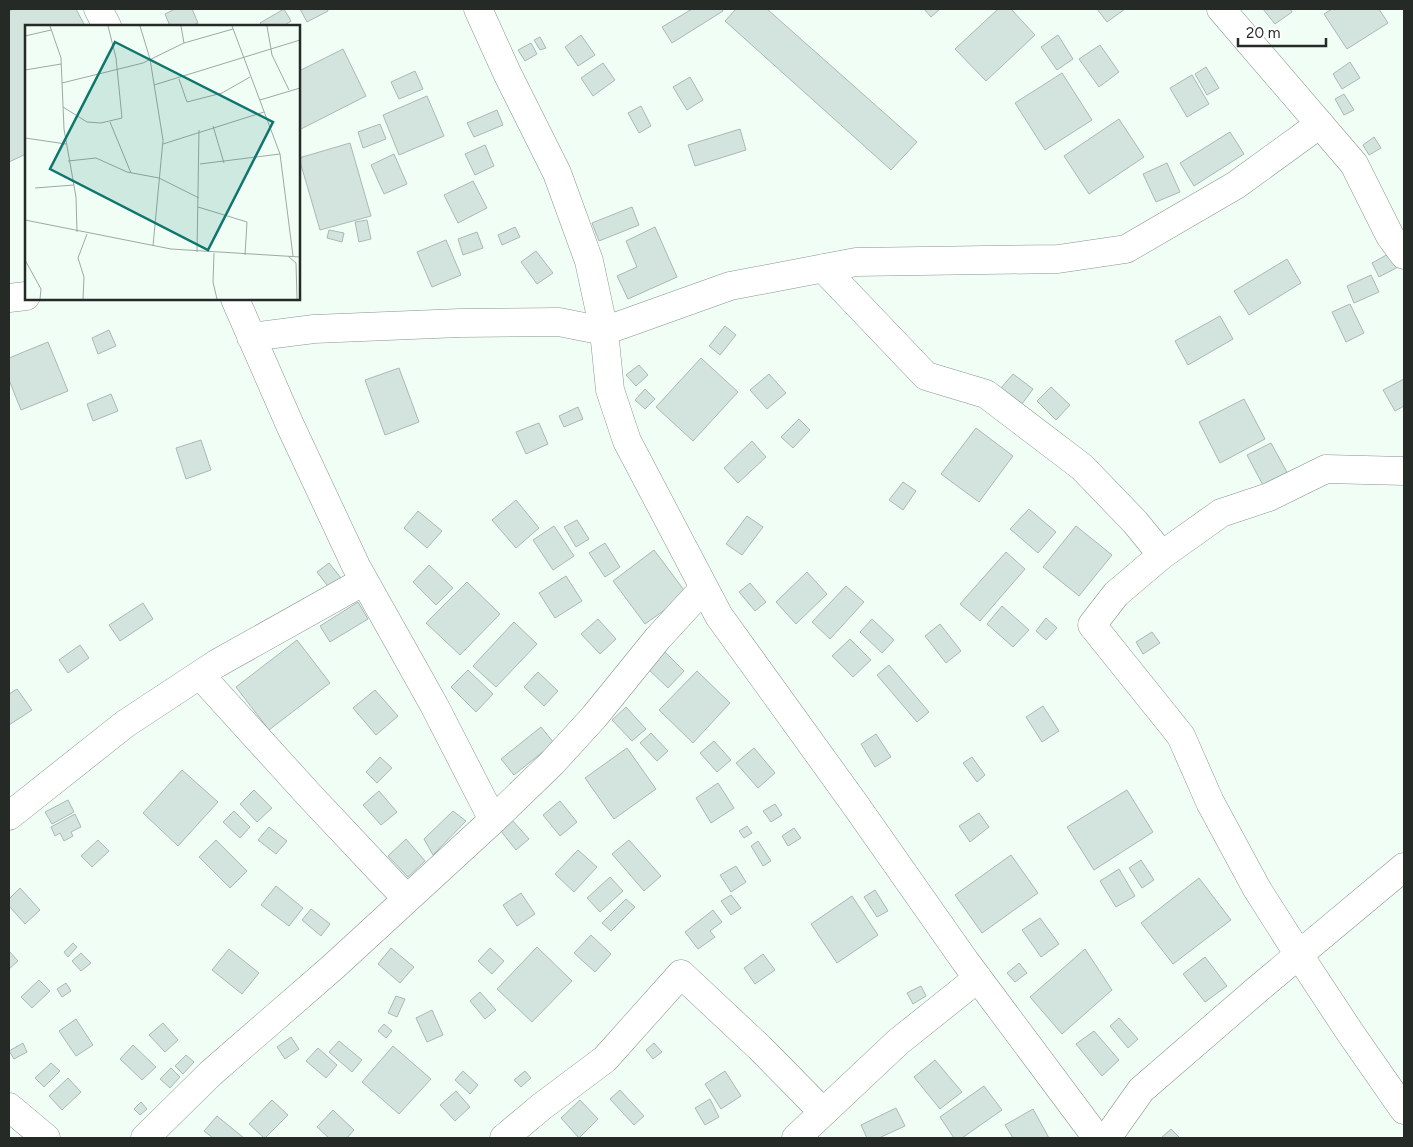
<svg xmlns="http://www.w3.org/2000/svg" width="1413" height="1147" font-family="Figtree,sans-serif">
  <rect width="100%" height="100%" fill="#f0fef5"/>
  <path fill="#d3e3de" stroke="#aab9b5" d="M 13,9 L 76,9 L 85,26 L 26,26 L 26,154 L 9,162 L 9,11 Z
    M 175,9 L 192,9 L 198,23 L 191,26 L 170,26 L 165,14 Z
    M 284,9 L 291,21 L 283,26 L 262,26 L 260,23 Z
    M 300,9 L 327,9 L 328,11 L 307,22 Z
    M 692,9 L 722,9 L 723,11 L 672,43 L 662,27 Z
    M 736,9 L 767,9 L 917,142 L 891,170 L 725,21 Z
    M 924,9 L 940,9 L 931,17 Z
    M 998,9 L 1011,9 L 1035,35 L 986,81 L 955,49 Z
    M 1097,9 L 1125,9 L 1107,22 Z
    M 1263,9 L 1290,9 L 1292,12 L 1275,24 Z
    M 1332,9 L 1379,9 L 1388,23 L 1347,49 L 1324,14 Z
    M 581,35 L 595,55 L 578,66 L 565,47 Z
    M 1058,35 L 1073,59 L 1057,70 L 1041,47 Z
    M 540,37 L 546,48 L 540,50 L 534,40 Z
    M 531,43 L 537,54 L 525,61 L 518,50 Z
    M 1100,45 L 1119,72 L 1099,87 L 1079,59 Z
    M 343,49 L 366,96 L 299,130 L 299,71 Z
    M 1350,62 L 1360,78 L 1342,89 L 1333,74 Z
    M 603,63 L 615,80 L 593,96 L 581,78 Z
    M 1206,67 L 1219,88 L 1207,95 L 1195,74 Z
    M 415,71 L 423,89 L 399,99 L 391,82 Z
    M 1062,73 L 1092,120 L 1045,150 L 1015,103 Z
    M 1192,75 L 1209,104 L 1187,117 L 1170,88 Z
    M 690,77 L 703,100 L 687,110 L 673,87 Z
    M 1344,94 L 1354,110 L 1344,115 L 1335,99 Z
    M 427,96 L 444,136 L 399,155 L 383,115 Z
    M 641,106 L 651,126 L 639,133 L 628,113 Z
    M 497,110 L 503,125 L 474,137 L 467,123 Z
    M 1119,119 L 1144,157 L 1089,194 L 1064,156 Z
    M 380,124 L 386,139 L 363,148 L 358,132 Z
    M 740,129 L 746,150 L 695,166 L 688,145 Z
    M 1230,132 L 1244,154 L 1194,186 L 1180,163 Z
    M 1374,137 L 1381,148 L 1369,155 L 1363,145 Z
    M 350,143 L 371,216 L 320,230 L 299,158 Z
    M 485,145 L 494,166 L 475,175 L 465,154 Z
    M 394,154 L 407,184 L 384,194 L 371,165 Z
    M 1167,163 L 1180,192 L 1156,202 L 1143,174 Z
    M 473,181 L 487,208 L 458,223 L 444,195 Z
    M 632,207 L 639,225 L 599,241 L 592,223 Z
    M 367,220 L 371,239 L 359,242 L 355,222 Z
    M 515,227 L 520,237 L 502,245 L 498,235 Z
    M 655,227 L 677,277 L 628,299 L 617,276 L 637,267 L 626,241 Z
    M 329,230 L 344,233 L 342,242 L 327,238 Z
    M 477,232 L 483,248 L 463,255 L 458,239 Z
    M 446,240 L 461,275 L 432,287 L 417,252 Z
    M 536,251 L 553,273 L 537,284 L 521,262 Z
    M 1390,253 L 1398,267 L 1379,277 L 1372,263 Z
    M 1287,259 L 1301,283 L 1249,315 L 1234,291 Z
    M 1371,275 L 1379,292 L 1354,303 L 1347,286 Z
    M 1350,304 L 1364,333 L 1346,342 L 1332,312 Z
    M 1220,316 L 1233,339 L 1188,365 L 1175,341 Z
    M 725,326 L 736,335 L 720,355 L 709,346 Z
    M 109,330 L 116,346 L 98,354 L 92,338 Z
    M 48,342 L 68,391 L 21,410 L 9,380 L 9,358 Z
    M 701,358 L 738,392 L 693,441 L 656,407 Z
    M 639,365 L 648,375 L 636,386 L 626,375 Z
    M 399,368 L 419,422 L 385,435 L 365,380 Z
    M 769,374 L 786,393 L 767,409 L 750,390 Z
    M 1013,374 L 1033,389 L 1022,404 L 1001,388 Z
    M 1404,379 L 1404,406 L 1395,411 L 1383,390 Z
    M 1051,387 L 1070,405 L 1056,420 L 1037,401 Z
    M 645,389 L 655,399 L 645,409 L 635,400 Z
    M 111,394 L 118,411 L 93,421 L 87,404 Z
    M 1244,399 L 1265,439 L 1220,463 L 1199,422 Z
    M 578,407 L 583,419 L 564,427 L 559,416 Z
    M 799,419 L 810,430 L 793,448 L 781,437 Z
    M 539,423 L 548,444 L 526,454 L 516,432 Z
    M 976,428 L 1013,456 L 979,502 L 941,474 Z
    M 201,440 L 211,470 L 186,479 L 176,448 Z
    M 752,441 L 766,457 L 738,483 L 724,468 Z
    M 1271,443 L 1289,476 L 1265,489 L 1247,455 Z
    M 903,482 L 916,491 L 903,510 L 889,500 Z
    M 516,500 L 539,528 L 516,548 L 492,520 Z
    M 1029,509 L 1056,532 L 1038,553 L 1010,529 Z
    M 418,511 L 442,531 L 427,548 L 404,528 Z
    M 747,516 L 763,527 L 742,555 L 726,544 Z
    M 577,520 L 589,539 L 576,547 L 564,527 Z
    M 554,526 L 574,556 L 553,570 L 533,540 Z
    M 1076,526 L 1112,555 L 1079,596 L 1043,567 Z
    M 605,543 L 620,567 L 605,577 L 589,553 Z
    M 654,550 L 687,594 L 645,624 L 613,581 Z
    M 1006,552 L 1025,569 L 980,621 L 960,604 Z
    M 329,563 L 345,583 L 333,593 L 317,572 Z
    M 429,565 L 453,588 L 436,605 L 413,582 Z
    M 807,572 L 827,594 L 796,624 L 776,602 Z
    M 566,576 L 582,601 L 555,618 L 539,593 Z
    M 467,582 L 500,614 L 460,655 L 426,623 Z
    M 750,583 L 766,602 L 755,611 L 739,592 Z
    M 846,586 L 864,602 L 830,639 L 812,622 Z
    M 358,602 L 368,619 L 330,642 L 320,626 Z
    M 143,603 L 153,619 L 120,641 L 109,625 Z
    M 1002,606 L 1029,630 L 1013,647 L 987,624 Z
    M 1046,618 L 1057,628 L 1046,640 L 1036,631 Z
    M 598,619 L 616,639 L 600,654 L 581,634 Z
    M 872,619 L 894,640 L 882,653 L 860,632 Z
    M 514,622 L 537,644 L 496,687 L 473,666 Z
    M 940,624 L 961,651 L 946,663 L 925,636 Z
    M 1152,632 L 1160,643 L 1143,654 L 1136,642 Z
    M 850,639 L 871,660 L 853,677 L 832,656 Z
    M 297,640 L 330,683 L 269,730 L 236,687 Z
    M 80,645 L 89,658 L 68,673 L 59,660 Z
    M 663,650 L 684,671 L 668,688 L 646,667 Z
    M 889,665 L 929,712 L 917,722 L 877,675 Z
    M 468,670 L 493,694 L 476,712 L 451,687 Z
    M 697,671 L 730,703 L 693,743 L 659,710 Z
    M 538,672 L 558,691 L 544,706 L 524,687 Z
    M 17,689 L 32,710 L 9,725 L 9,694 Z
    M 375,690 L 398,716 L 376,735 L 353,708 Z
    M 1043,706 L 1059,731 L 1042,742 L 1026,717 Z
    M 626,707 L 646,729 L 632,741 L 612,720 Z
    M 541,727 L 554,743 L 514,775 L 501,759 Z
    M 651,733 L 668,751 L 657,761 L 640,743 Z
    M 876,734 L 891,757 L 875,767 L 861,744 Z
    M 714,741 L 731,760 L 717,772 L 700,753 Z
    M 627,748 L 656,789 L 614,819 L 585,778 Z
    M 754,748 L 775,773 L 758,788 L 736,763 Z
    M 380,757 L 392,768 L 377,783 L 366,772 Z
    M 972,757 L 985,775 L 977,782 L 963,763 Z
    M 182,770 L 218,802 L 178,846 L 143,813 Z
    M 718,783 L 734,808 L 711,823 L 696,798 Z
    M 254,790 L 272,808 L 257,822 L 240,804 Z
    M 1127,790 L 1153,832 L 1094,870 L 1067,827 Z
    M 379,791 L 397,812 L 381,825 L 363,805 Z
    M 68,800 L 74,812 L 52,824 L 45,812 Z
    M 560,801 L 577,822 L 560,836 L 543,815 Z
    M 775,804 L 782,815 L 771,822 L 763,811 Z
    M 234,811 L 250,827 L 240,838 L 223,822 Z
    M 453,811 L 466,821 L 433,855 L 424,839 Z
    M 979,813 L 989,827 L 970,842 L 959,826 Z
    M 75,814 L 81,827 L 71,832 L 73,836 L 64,841 L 60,833 L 55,836 L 51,827 Z
    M 512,820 L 529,839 L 516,850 L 500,830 Z
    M 747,826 L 752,833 L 744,838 L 739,831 Z
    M 269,827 L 287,841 L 276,854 L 258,840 Z
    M 794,828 L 801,838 L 788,846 L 782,836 Z
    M 406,839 L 425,861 L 408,877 L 388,856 Z
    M 98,840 L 109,851 L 92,867 L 81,856 Z
    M 216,840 L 247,871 L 230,888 L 199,857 Z
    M 629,840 L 661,876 L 644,891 L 612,854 Z
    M 758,841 L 771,861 L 763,866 L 751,846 Z
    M 578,850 L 597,867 L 574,892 L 555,874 Z
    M 1011,855 L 1038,893 L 982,933 L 955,895 Z
    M 1141,860 L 1154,880 L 1142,888 L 1129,868 Z
    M 736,866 L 746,882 L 731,892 L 720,875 Z
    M 1119,869 L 1135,896 L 1116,907 L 1100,881 Z
    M 610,877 L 623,891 L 600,912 L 587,898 Z
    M 1199,878 L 1231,920 L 1173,964 L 1141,923 Z
    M 276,886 L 303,908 L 289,926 L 261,905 Z
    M 20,888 L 40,910 L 25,924 L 9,906 L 9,899 Z
    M 875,890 L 888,911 L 877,917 L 864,897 Z
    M 521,893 L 535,914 L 517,926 L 503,905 Z
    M 731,895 L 741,908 L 731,915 L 721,901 Z
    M 852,896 L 878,935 L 837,963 L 811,924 Z
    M 626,899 L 635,907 L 611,931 L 602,923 Z
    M 311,909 L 330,924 L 321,936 L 302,920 Z
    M 713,910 L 722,922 L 710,931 L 715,937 L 698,949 L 685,932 Z
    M 1040,918 L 1059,944 L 1041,957 L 1022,930 Z
    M 591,935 L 611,954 L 595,972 L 574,953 Z
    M 73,943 L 77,947 L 68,957 L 64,952 Z
    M 537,947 L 572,981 L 532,1022 L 497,989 Z
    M 391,948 L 414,967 L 400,983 L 378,964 Z
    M 490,948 L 504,961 L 492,974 L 478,961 Z
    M 229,949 L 259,973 L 242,994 L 212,970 Z
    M 1085,949 L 1112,990 L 1062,1034 L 1030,997 Z
    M 9,951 L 18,961 L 9,969 Z
    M 81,953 L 91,963 L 81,971 L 72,961 Z
    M 763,954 L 775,970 L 755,984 L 744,968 Z
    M 1205,957 L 1227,986 L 1205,1002 L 1183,974 Z
    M 1019,963 L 1027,973 L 1015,982 L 1007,973 Z
    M 39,980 L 50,991 L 32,1008 L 21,997 Z
    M 66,983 L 71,991 L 62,997 L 57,989 Z
    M 921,986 L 926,996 L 913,1004 L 907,993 Z
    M 480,992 L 496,1010 L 485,1019 L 470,1001 Z
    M 396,996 L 405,999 L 397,1017 L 388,1013 Z
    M 432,1010 L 443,1035 L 427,1042 L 416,1018 Z
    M 1119,1018 L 1138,1039 L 1128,1048 L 1110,1026 Z
    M 76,1019 L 93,1045 L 76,1056 L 59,1031 Z
    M 163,1023 L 178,1040 L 165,1052 L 149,1035 Z
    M 384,1024 L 392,1031 L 386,1038 L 378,1031 Z
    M 1094,1031 L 1119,1060 L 1102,1076 L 1076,1044 Z
    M 291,1037 L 299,1049 L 285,1059 L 277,1047 Z
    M 339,1041 L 362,1060 L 352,1072 L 329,1052 Z
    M 23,1043 L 27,1052 L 14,1059 L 9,1051 Z
    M 654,1043 L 662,1052 L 653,1059 L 646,1050 Z
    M 133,1045 L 156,1067 L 142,1080 L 120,1059 Z
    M 393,1046 L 431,1079 L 399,1114 L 362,1082 Z
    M 318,1048 L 337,1065 L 326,1078 L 306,1061 Z
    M 186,1055 L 194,1062 L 183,1074 L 175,1066 Z
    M 935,1060 L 962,1092 L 940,1109 L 914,1077 Z
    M 51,1063 L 60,1071 L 44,1087 L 35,1078 Z
    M 171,1068 L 180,1077 L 170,1088 L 160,1079 Z
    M 463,1071 L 478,1085 L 470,1094 L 455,1080 Z
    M 525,1071 L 531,1078 L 521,1087 L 514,1080 Z
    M 725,1071 L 741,1096 L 721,1109 L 705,1084 Z
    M 68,1078 L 81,1092 L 62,1110 L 49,1096 Z
    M 984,1086 L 1002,1110 L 962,1138 L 954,1138 L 940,1117 Z
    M 620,1090 L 644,1116 L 634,1125 L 610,1099 Z
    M 456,1091 L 470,1107 L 455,1121 L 440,1105 Z
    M 710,1099 L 719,1117 L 705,1125 L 695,1108 Z
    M 272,1100 L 288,1115 L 265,1138 L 264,1138 L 249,1124 Z
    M 580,1100 L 598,1119 L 579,1138 L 561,1118 Z
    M 141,1102 L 147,1109 L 140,1115 L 134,1109 Z
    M 896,1108 L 905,1126 L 879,1138 L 867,1138 L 861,1125 Z
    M 1033,1109 L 1049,1138 L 1013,1138 L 1005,1125 Z
    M 333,1110 L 354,1130 L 347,1138 L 329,1138 L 317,1127 Z
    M 217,1116 L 244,1138 L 213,1138 L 204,1131 Z
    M 1171,1129 L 1180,1138 L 1161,1138 Z"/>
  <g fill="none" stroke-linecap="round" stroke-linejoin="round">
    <defs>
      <path id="street" d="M 98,9 L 107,26
        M 478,9 L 507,73 L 557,173 L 589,261 L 604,331 L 610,390 L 627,441 L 719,616 L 854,803 L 965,961 L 1097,1138
        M 1221,9 L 1354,164 L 1390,236 L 1404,255
        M 823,268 L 926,376 L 986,394 L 1082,467 L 1135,522 L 1162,555
        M 9,298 L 26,296
        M 235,299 L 290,425 L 356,566 L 434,705 L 493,820
        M 251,337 L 314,329 L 460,323 L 559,322 L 604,331 L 730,286 L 856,262 L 1058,259 L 1126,249 L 1236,185 L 1320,124
        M 1404,471 L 1326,469 L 1269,497 L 1221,513 L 1162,555 L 1116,594 L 1092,625 L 1181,736 L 1210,802 L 1257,889 L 1299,955 L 1349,1031 L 1404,1110
        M 200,675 L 310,796 L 407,899
        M 9,816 L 125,724 L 216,664 L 364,581
        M 9,1107 L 46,1138
        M 145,1138 L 211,1073 L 333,967 L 493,820 L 552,763 L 594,717 L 658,638 L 704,588
        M 504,1138 L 541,1107 L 605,1059 L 681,974 L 760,1048 L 823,1112
        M 796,1138 L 898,1042 L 978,978
        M 1107,1138 L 1141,1090 L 1259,988 L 1404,867"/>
    </defs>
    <use href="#street" stroke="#89958d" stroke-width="29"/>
    <use href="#street" stroke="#fff" stroke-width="28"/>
  </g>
  <g transform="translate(25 25)">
    <rect width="275" height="275" fill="#f0fef5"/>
    <path fill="none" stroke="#9fa9a3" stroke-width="1" d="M 25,1 L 36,33 L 39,104 L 51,172 L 52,207M 115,1 L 125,34 L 138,115 L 128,221M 156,1 L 159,18M 207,1 L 255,129 L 268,231M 242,1 L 247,30 L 264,65M 0,11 L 26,5M 0,45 L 36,39M 154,54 L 162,77 L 197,68 L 225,52M 37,58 L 118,38 L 159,18 L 208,4M 129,60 L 275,15M 235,75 L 275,63M 38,82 L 62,97 L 76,98 L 97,93 L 91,33 L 83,1M 85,97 L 106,148M 188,101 L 199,138M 0,113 L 41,119M 138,119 L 239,87M 43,136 L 71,133 L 102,147 L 134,153 L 174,173M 175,139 L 255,129M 10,163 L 49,160M 173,182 L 222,197 L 220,230M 0,195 L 146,224 L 275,232M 172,227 L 174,105M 189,228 L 188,257 L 192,274M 263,231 L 271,238 L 272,274M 0,235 L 16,264 L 15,274M 58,274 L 59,252 L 53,233 L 62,209"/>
    <path fill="#0f766e" fill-opacity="0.15" stroke="#0f766e" stroke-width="2.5" d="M 90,17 L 248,97 L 183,225 L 25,144 Z"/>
    <rect width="275" height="275" fill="none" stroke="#252a27" stroke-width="2.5"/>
  </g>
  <rect width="1413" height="1147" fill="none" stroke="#252a27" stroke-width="20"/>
  <path d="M1238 38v8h88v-8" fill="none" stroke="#252a27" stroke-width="2.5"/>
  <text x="1246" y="38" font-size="15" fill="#252a27" stroke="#ffffff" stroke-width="4" paint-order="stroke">20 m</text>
</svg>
